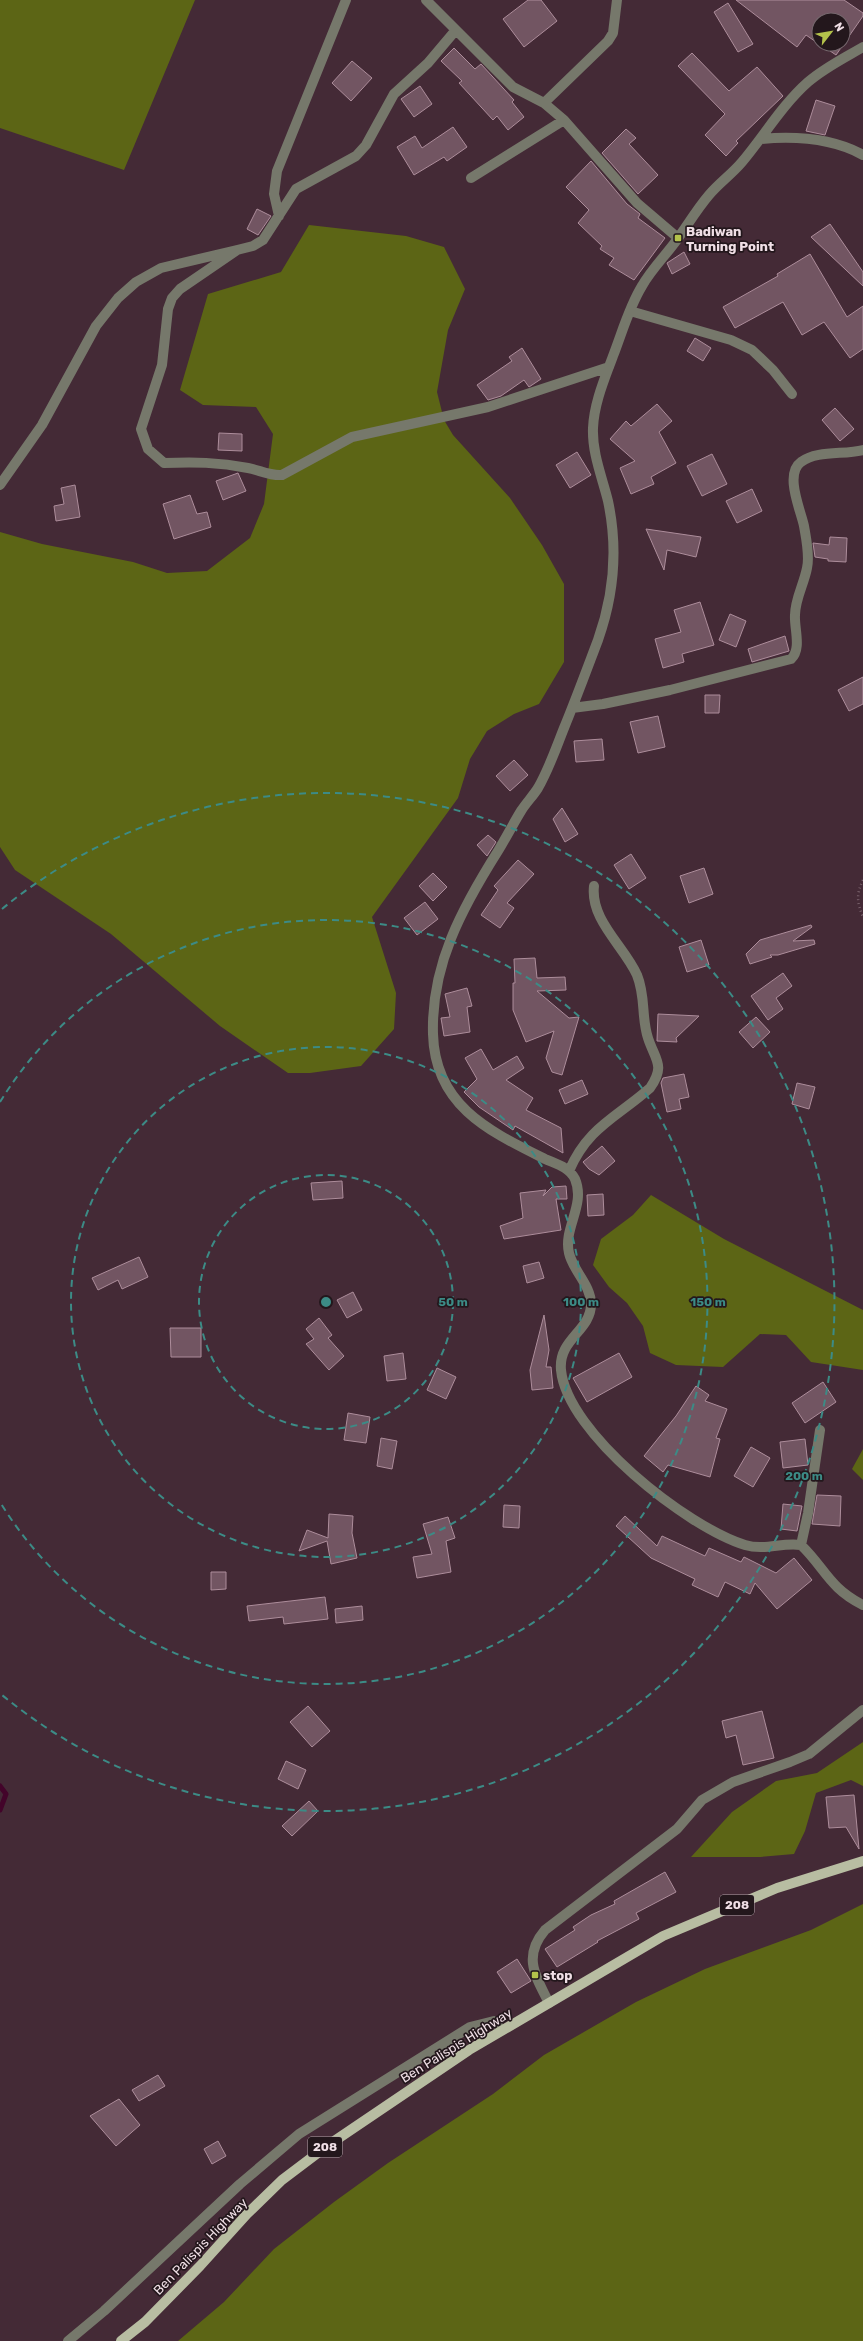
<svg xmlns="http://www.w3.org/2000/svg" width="863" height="2341" font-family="Rubik,sans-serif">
  <rect width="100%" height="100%" fill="#442a36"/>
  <path fill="#5c6515" d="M 0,0 L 195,0 L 124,170 L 0,128 Z
    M 309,225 L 406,236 L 444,247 L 465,289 L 448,330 L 437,392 L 444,420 L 453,435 L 510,498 L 542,545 L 564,584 L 564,662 L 539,704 L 514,714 L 487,731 L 470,759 L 458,798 L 372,917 L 396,993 L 394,1029 L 361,1066 L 310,1073 L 288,1073 L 220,1026 L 111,934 L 15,870 L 0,847 L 0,532 L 42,544 L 133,562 L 167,573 L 207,571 L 250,538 L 264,504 L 273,434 L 256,407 L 203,405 L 180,390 L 208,294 L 281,272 Z
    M 651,1195 L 724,1239 L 863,1310 L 863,1370 L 811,1362 L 786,1335 L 760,1334 L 723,1367 L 676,1365 L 650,1353 L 643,1326 L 627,1303 L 609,1287 L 593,1265 L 601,1239 L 633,1215 Z
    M 863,1449 L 863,1480 L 852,1469 Z
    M 863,1742 L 863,1786 L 851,1780 L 816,1793 L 805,1831 L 794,1854 L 760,1857 L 691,1857 L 732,1812 L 776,1781 L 817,1773 Z
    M 863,1904 L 863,2341 L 178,2341 L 224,2302 L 274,2249 L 334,2202 L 388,2163 L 493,2094 L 544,2055 L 636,2002 L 705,1969 L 811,1930 Z"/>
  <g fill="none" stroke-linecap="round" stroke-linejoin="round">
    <path stroke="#43042a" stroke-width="5" d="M 0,1786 L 6,1794 L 0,1810"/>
  </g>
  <path fill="#725562" stroke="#ad8d9b" d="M 528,0 L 541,0 L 557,21 L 524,47 L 503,19 Z
    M 736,0 L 844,0 L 863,13 L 863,16 L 836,55 L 820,44 L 843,44 L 843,20 L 819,20 L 819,44 L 806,35 L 797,47 Z
    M 728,3 L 753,44 L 738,52 L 714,12 Z
    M 454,48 L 475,69 L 481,64 L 514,100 L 512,102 L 524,117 L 508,130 L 497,116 L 493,120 L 459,83 L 462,81 L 441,61 Z
    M 692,53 L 729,91 L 757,67 L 783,96 L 736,141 L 738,143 L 726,156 L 705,135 L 725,114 L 678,66 Z
    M 352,61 L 372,78 L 351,101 L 332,83 Z
    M 420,86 L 432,104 L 414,117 L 401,99 Z
    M 816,100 L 835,106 L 825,135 L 806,131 Z
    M 453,127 L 467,147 L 447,161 L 444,157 L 414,175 L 397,147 L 415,136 L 422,148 Z
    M 626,129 L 636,138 L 629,144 L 658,175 L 638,194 L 602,153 Z
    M 591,161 L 627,204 L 640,214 L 638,218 L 665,238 L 634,280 L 609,265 L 614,258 L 600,249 L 602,246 L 578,223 L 589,210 L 566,187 Z
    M 257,209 L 271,216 L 258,235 L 247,229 Z
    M 830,224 L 863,272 L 863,286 L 811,237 Z
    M 684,252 L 690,264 L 672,274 L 667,263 Z
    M 810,254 L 847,317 L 863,306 L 863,349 L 850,358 L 824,322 L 802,335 L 783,302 L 735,328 L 723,307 L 778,276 L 777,274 Z
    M 695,338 L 711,348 L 703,361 L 687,351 Z
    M 522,348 L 541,379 L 529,387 L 524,380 L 501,396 L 488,400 L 477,385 L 512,361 L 509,357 Z
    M 657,404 L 672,421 L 659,432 L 676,463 L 651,477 L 654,484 L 631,494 L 620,468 L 635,461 L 610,439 L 626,421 L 631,426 Z
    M 835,408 L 854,429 L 840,441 L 822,420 Z
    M 219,433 L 242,434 L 242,451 L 218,450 Z
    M 577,452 L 591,475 L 570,488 L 556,465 Z
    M 712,454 L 727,484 L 702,496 L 687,466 Z
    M 238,473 L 246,491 L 223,500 L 216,481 Z
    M 75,485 L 80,517 L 56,521 L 54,506 L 64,504 L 61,488 Z
    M 752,489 L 762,511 L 737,523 L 726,501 Z
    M 190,495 L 197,514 L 207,512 L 211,527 L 174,539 L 163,504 Z
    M 646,529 L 701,537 L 696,557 L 667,550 L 664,570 Z
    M 830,537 L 847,538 L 846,562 L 828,561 L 828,559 L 815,557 L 813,543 L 829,545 Z
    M 700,602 L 714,645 L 682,654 L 684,662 L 663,668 L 655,639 L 681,632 L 674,610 Z
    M 730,614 L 746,621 L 736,647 L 719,640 Z
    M 785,636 L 789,651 L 752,662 L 748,649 Z
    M 863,677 L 863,704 L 849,711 L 838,690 Z
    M 705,695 L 720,695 L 719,713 L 705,713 Z
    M 658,716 L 665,747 L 638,753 L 630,722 Z
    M 602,739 L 604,760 L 576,762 L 574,741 Z
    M 514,760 L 528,775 L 510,791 L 496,776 Z
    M 562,808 L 578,834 L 565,842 L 553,819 Z
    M 488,835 L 496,842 L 487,856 L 477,845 Z
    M 631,854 L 646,878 L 629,889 L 614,865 Z
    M 518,860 L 534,874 L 507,903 L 514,908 L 500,928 L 481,915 L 498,890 L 494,886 Z
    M 704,868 L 713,894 L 689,903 L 680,876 Z
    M 433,873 L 447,887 L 433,901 L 419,886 Z
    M 425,902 L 438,919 L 417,935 L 404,918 Z
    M 811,925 L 812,927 L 793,941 L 814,940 L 815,944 L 778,955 L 770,955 L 772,957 L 750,964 L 746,954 L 760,940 Z
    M 701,940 L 709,965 L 687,972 L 679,947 Z
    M 535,958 L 537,978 L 565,977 L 566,990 L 537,991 L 569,1018 L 579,1017 L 562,1075 L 552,1072 L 546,1058 L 554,1031 L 526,1042 L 513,1010 L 513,983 L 515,983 L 514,959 Z
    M 783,973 L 792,986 L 776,998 L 783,1009 L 768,1020 L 751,996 Z
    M 467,988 L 472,1006 L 467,1007 L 470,1032 L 444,1036 L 441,1018 L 450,1017 L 445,994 Z
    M 658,1014 L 699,1016 L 676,1038 L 677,1042 L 657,1041 Z
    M 756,1017 L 770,1032 L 753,1048 L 739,1032 Z
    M 481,1049 L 493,1070 L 517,1056 L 524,1068 L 506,1080 L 533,1098 L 526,1110 L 561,1128 L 563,1153 L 515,1126 L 513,1130 L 479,1107 L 464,1092 L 477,1079 L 465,1058 Z
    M 684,1074 L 689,1097 L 679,1099 L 681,1109 L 667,1112 L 661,1083 L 663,1078 Z
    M 582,1080 L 588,1094 L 565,1104 L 559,1090 Z
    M 797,1083 L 815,1087 L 809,1109 L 792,1104 Z
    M 602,1146 L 615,1161 L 599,1175 L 589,1169 L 583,1162 Z
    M 342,1181 L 343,1198 L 313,1200 L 311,1183 Z
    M 566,1186 L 567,1199 L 556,1199 L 561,1230 L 504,1239 L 500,1226 L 523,1218 L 520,1193 L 546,1190 L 543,1196 L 552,1187 Z
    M 603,1194 L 604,1215 L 588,1216 L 587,1195 Z
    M 139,1257 L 148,1277 L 122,1289 L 118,1280 L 98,1290 L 92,1278 Z
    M 539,1262 L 544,1278 L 527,1283 L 523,1266 Z
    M 353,1292 L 362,1310 L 347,1318 L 337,1300 Z
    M 544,1315 L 549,1350 L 546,1367 L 551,1367 L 553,1388 L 532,1390 L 530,1370 Z
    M 319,1318 L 332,1335 L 328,1338 L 344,1356 L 329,1370 L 306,1344 L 314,1339 L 306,1329 Z
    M 170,1328 L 201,1328 L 201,1357 L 171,1357 Z
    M 403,1353 L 406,1379 L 387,1381 L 384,1356 Z
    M 619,1353 L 632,1377 L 587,1402 L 573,1378 Z
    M 437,1368 L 456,1377 L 446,1399 L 427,1390 Z
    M 823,1382 L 836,1402 L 805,1423 L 792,1403 Z
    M 696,1386 L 709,1395 L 705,1401 L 727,1409 L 716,1438 L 720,1439 L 710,1477 L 668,1465 L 663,1472 L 644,1456 L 676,1416 Z
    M 348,1413 L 370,1417 L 366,1443 L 344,1440 Z
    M 381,1438 L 397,1441 L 392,1469 L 377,1466 Z
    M 805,1439 L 808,1465 L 783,1468 L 780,1442 Z
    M 751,1447 L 770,1458 L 753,1487 L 734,1476 Z
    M 817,1495 L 841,1496 L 840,1526 L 812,1524 Z
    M 783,1504 L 802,1506 L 797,1531 L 781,1529 Z
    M 504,1505 L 520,1506 L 519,1528 L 503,1527 Z
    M 329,1514 L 353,1516 L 352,1533 L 357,1558 L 331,1564 L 327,1541 L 299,1551 L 307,1530 L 328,1538 Z
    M 625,1516 L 657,1546 L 662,1536 L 705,1556 L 709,1548 L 741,1562 L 744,1557 L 776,1573 L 794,1558 L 812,1580 L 777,1609 L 755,1583 L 750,1594 L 725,1582 L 718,1597 L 692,1585 L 695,1579 L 651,1558 L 616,1526 Z
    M 448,1517 L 455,1538 L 446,1541 L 451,1572 L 417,1578 L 413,1557 L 432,1554 L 423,1524 Z
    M 211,1572 L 226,1572 L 226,1589 L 211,1590 Z
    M 325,1597 L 328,1619 L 284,1624 L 283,1617 L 249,1621 L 247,1606 Z
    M 362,1606 L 363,1620 L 336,1623 L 335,1609 Z
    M 308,1706 L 330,1731 L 312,1747 L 290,1722 Z
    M 762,1711 L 774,1758 L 743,1765 L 736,1735 L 726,1738 L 722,1721 Z
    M 286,1761 L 306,1770 L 298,1789 L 278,1779 Z
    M 854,1795 L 859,1849 L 846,1827 L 829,1828 L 826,1797 Z
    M 309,1801 L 318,1811 L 292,1836 L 282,1826 Z
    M 665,1872 L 676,1892 L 636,1913 L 639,1919 L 597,1941 L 598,1942 L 557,1967 L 545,1949 L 575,1930 L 573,1927 L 591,1915 L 615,1904 L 614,1901 Z
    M 517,1959 L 531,1981 L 511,1993 L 497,1972 Z
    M 158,2075 L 165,2086 L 139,2101 L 132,2090 Z
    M 119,2099 L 140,2125 L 116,2146 L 90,2116 Z
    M 218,2141 L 226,2156 L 212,2164 L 204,2149 Z"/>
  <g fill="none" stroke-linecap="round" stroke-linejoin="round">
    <path stroke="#7a636d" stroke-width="2.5" stroke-dasharray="1 3" stroke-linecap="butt" d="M 863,880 C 856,894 857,903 863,917"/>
    <path stroke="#76786b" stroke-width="10" d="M 426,0 L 513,87 L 544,103 L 564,120 L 637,203 L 678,238
      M 863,47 C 844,58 824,68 808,82 C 782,105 764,136 742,162 C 732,174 719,183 709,195 C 697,209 687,226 676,241 C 665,256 651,270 642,286 C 629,307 622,333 613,356 C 605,378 594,403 593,428 C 592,453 602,477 608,501 C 618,548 614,595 598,640 C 587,669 576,699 564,728 C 556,748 549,769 538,788 C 533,796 526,803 521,811 C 513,824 506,838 498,851 C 462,908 431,965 433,1034 C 435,1106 489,1131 545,1159 C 556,1164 569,1167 575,1179 C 586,1205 563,1228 569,1253 C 573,1271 591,1285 591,1304 C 591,1331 558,1339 561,1370 C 567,1433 687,1527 745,1545 C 765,1551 782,1542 801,1545 C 825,1568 829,1588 863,1605
      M 544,103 L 608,41 L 613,33 L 617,0
      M 761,139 C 795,136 832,138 863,155
      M 471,178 L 564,120
      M 279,216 L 274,194 L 277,171 L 346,0
      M 237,250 L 180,289 L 172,298 L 168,309 L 162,365 L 141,429 L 148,449 L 164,463 C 194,462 218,462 248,468 C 259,470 270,476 282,475 L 352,437 L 488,407 L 609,367
      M 630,311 L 731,340 L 752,350 L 773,370 L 792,394
      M 0,485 L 42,425 L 96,326 L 118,298 L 136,282 L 161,268 L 237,250 L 253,246 L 263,240 L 296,189 L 356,156 L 366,145 L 394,94 L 428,63 L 455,31
      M 572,708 L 603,704 L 670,690 L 791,659 C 802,649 794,628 795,615 C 795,599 804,584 807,568 C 810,556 806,538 804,526 C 801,511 784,474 801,462 C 817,450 844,455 863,450
      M 569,1171 C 588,1127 616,1118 650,1088 C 666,1065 655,1060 648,1038 C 641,1017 646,997 637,975 C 624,946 590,920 594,886
      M 801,1545 L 808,1513 L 820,1430
      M 549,2003 C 536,1977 522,1957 545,1930 L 677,1829 L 702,1800 L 733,1782 L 790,1762 L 809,1754 L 863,1710
      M 68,2341 L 104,2311 L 240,2184 L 299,2134 L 470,2027 L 494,2021 L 502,2030"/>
    <path stroke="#b8bda2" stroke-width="10" d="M 121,2341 L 145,2322 L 200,2266 L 247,2214 L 282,2180 L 327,2146 L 469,2050 L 663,1936 L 777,1888 L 863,1861"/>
  </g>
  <g fill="none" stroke="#3c8b86" stroke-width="2" stroke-dasharray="7 5">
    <circle cx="326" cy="1302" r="127"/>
    <circle cx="326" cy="1302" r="255"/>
    <path d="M0 1102A382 382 0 1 1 0 1502"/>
    <path d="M2 909A509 509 0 1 1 2 1695"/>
  </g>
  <g fill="#b3c24b" stroke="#23171c" stroke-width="1.5">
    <rect x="674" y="234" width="8" height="8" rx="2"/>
    <rect x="531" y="1971" width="8" height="8" rx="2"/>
  </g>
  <g text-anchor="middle" stroke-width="3.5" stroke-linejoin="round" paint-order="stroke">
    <g fill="#23171c" stroke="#b2a3a9" stroke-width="1">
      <rect x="720" y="1895" width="34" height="20" rx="3"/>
      <rect x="308" y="2137" width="34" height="20" rx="3"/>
    </g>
    <g font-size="12" font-weight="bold" fill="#f0dfe6">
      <text x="737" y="1909">208</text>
      <text x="325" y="2151">208</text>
    </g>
    <g font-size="13" font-weight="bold" fill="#f0dfe6" stroke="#23171c" text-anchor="start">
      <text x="686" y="236">Badiwan<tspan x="686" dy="15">Turning Point</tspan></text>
      <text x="543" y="1980">stop</text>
    </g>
    <g font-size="13" fill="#f0dfe6" stroke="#23171c">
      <text transform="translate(456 2045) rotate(-32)" y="5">Ben Palispis Highway</text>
      <text transform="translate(200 2246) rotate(-46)" y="5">Ben Palispis Highway</text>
    </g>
  </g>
  <circle cx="326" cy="1302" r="6" fill="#3c8b86" stroke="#23171c" stroke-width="2"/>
  <g font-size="12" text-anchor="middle" font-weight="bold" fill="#3c8b86" stroke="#23171c" stroke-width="3.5" stroke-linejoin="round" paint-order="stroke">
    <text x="453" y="1306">50 m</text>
    <text x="581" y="1306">100 m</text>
    <text x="708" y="1306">150 m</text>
    <text x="804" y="1480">200 m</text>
  </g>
  <g transform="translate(831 32) rotate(59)"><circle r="19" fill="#23171c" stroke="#75676d"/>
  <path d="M0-3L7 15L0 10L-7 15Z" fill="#b3c24b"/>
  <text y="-6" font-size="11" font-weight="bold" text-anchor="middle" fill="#f0dfe6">N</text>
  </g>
</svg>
